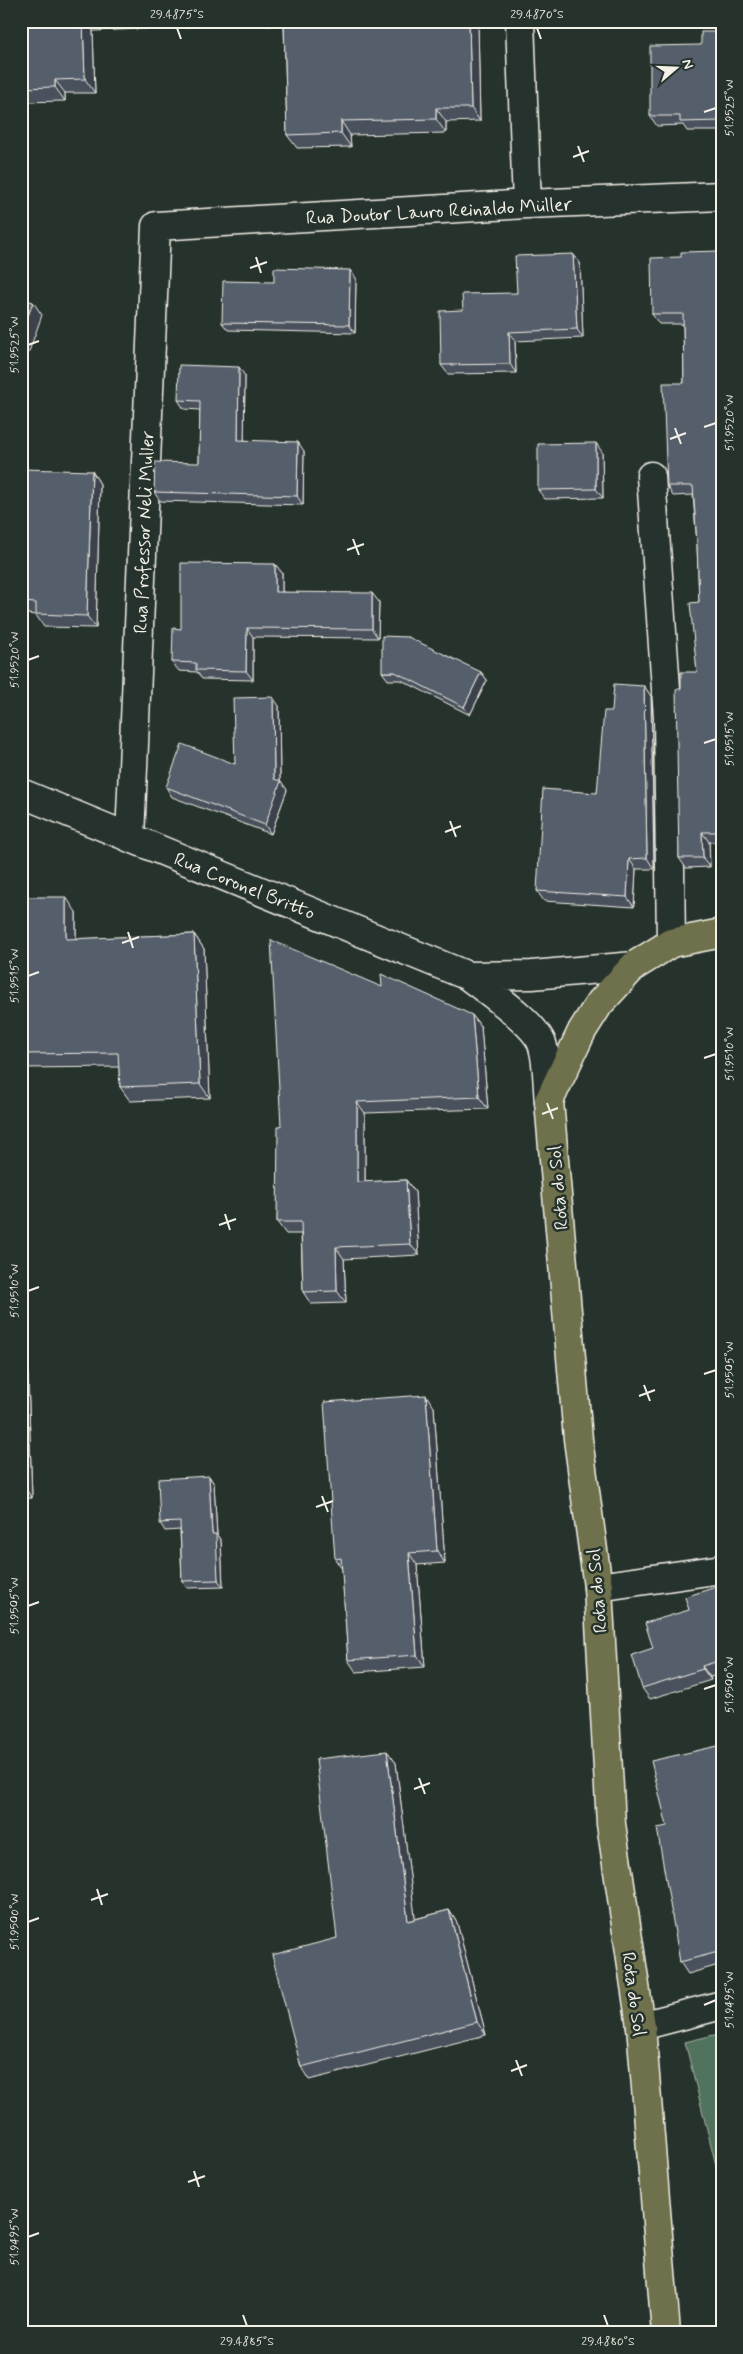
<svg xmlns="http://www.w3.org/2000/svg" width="743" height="2354" font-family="Mynerve,sans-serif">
  <rect width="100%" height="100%" fill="#26332d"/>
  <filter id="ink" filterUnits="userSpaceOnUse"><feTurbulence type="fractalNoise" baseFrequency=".02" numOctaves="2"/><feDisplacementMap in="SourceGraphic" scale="10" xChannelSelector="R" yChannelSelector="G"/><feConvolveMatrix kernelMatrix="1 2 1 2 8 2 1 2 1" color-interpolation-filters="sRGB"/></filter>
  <g filter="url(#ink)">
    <path fill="#51725c" stroke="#a2b2a2" d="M 722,2033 L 722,2189 L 685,2042 Z"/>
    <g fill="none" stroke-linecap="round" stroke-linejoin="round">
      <defs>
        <path id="minor" d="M 520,21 L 527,204
          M 651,476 L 668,717 L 671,943
          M 21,793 L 468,976 C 487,991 538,1024 543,1047 C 548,1064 547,1084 549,1101
          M 130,838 L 156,226 L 527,204 L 722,196
          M 468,976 L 532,975 L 634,966
          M 598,1587 L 722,1569
          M 641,2026 L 722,2005"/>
        <path id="highway" d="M 666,2333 L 641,2026 L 611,1824 L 598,1587 L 578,1439 L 549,1101 L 582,1031 L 599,1004 L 634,966 L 671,943 L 722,933"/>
      </defs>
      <use href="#minor" stroke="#f4f1e8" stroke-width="31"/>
      <use href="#highway" stroke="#f4f1e8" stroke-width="31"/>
      <use href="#minor" stroke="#26332d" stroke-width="28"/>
      <use href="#highway" stroke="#6e714b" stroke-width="28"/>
    </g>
    <path fill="#48515d" stroke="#f4f1e8" d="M 21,21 L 189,21 L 189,27 L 93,31 L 95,93 L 65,93 L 65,101 L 21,102 Z
      M 263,21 L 478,21 L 480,121 L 446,122 L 446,133 L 350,135 L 351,147 L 297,148 L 287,135 L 284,25 L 266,26 Z
      M 722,32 L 722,131 L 687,131 L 683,125 L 657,126 L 650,116 L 701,45 Z
      M 722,251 L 722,842 L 709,842 L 710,867 L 686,868 L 679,858 L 681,689 L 697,672 L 699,602 L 697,544 L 693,495 L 673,496 L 667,486 L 684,383 L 683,324 L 659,324 L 652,314 L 681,257 Z
      M 573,254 L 580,263 L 583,338 L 515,341 L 516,373 L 448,374 L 441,365 L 463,310 L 517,293 Z
      M 356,278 L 355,333 L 228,330 L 222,323 L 274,282 Z
      M 245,376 L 244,440 L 304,451 L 303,505 L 160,501 L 154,492 L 199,463 L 200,410 L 184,409 L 178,400 Z
      M 602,452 L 603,498 L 545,499 L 538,490 Z
      M 92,471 L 100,484 L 96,628 L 44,627 L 36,615 L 28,614 L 21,605 L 21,530 Z
      M 275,564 L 282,573 L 282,592 L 379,602 L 378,638 L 253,637 L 253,680 L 202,679 L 197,672 L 179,671 L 172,662 L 181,629 Z
      M 382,672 L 481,672 L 487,680 L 470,715 L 401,680 L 388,680 Z
      M 644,686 L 651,696 L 654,869 L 636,869 L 634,907 L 544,901 L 537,891 L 597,793 L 612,711 Z
      M 279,706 L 280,781 L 287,790 L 271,834 L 172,797 L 166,787 L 235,764 Z
      M 21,897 L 76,912 L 76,939 L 194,934 L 204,949 L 210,1098 L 130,1101 L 120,1087 L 119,1067 L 21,1068 Z
      M 382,987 L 472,1015 L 481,1027 L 488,1109 L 365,1113 L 365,1182 L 406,1180 L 415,1192 L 419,1255 L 344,1259 L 346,1303 L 311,1304 L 303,1292 L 301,1234 L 286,1234 L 277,1222 L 281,1126 Z
      M 21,1167 L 32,1498 L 21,1499 Z
      M 434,1407 L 445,1563 L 417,1565 L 425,1667 L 356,1672 L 348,1660 L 342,1569 L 335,1559 Z
      M 209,1476 L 214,1484 L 217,1535 L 221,1541 L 223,1587 L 187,1588 L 182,1581 L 180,1530 L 165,1531 L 160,1523 Z
      M 722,1585 L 722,1674 L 710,1677 L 711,1680 L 650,1699 L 642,1688 L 653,1648 L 689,1610 Z
      M 722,1745 L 722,1964 L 688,1974 L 680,1962 L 667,1826 Z
      M 387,1751 L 396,1763 L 415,1919 L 449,1910 L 457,1923 L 486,2035 L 309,2080 L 301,2067 L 337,1938 Z"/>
    <path fill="#3b424c" stroke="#f4f1e8" d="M 83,21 L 86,21 L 93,31 L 95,93 L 85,79 Z
      M 186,21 L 189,21 L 189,27 Z
      M 469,21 L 478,21 L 480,121 L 471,108 Z
      M 55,80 L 65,93 L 65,101 L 55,87 Z
      M 436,108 L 446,122 L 446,133 L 436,119 Z
      M 341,121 L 350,135 L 351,147 L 341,133 Z
      M 573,254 L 580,263 L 583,338 L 577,329 Z
      M 350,270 L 356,278 L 355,333 L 349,325 Z
      M 33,302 L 42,315 L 21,374 L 21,335 Z
      M 509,332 L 515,341 L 516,373 L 510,364 Z
      M 239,367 L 245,376 L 244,449 L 238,440 Z
      M 298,442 L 304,451 L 303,505 L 297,496 Z
      M 596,443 L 602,452 L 603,498 L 596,489 Z
      M 92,471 L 100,484 L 96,628 L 87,616 Z
      M 275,564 L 282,573 L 282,601 L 275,592 Z
      M 372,593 L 379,602 L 378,638 L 372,629 Z
      M 247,628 L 253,637 L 253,680 L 246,671 Z
      M 481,672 L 487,680 L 470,715 L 464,707 Z
      M 644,686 L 651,696 L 654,869 L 647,858 Z
      M 273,697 L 279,706 L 280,783 L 281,781 L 287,790 L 271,834 L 265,825 L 274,779 Z
      M 702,832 L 709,842 L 710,867 L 703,858 Z
      M 629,859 L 636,869 L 634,907 L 627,897 Z
      M 66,897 L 76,912 L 76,953 L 66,939 Z
      M 194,934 L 204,949 L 210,1098 L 200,1084 Z
      M 472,1015 L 481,1027 L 488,1109 L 479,1097 Z
      M 357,1102 L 365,1113 L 365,1194 L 357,1182 Z
      M 21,1167 L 32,1498 L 22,1484 Z
      M 406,1180 L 415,1192 L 419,1255 L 410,1244 Z
      M 336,1247 L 344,1259 L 346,1303 L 337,1291 Z
      M 426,1395 L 434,1407 L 445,1563 L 437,1551 Z
      M 209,1476 L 214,1484 L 217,1535 L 221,1541 L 223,1587 L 218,1580 L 212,1534 Z
      M 409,1553 L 417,1565 L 425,1667 L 417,1655 Z
      M 702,1666 L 710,1677 L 711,1680 L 703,1669 Z
      M 387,1751 L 396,1763 L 417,1933 L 408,1921 Z
      M 449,1910 L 457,1923 L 486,2035 L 477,2022 Z"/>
    <path fill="#545e6c" stroke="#f4f1e8" d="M 21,21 L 83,21 L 85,79 L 55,80 L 55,87 L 21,88 Z
      M 284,21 L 469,21 L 471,108 L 436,108 L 436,119 L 341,121 L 341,133 L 287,135 Z
      M 701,32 L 722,32 L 722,121 L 680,122 L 680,116 L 650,116 L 650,46 L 701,45 Z
      M 722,251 L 722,832 L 702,832 L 703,858 L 679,858 L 676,689 L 681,689 L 681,672 L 697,672 L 690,603 L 699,602 L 697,544 L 693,486 L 667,486 L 663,383 L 684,383 L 683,314 L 652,314 L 651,258 L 681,257 L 681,252 Z
      M 573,254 L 577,329 L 509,332 L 510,364 L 441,365 L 440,311 L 463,310 L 462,294 L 517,293 L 515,256 Z
      M 274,268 L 350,270 L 349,325 L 222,323 L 223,281 L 274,282 Z
      M 21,298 L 33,302 L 21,335 Z
      M 179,365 L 239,367 L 238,440 L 298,442 L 297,496 L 154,492 L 155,462 L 199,463 L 200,401 L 178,400 Z
      M 596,443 L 596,489 L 538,490 L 538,444 Z
      M 23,469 L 92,471 L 87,616 L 36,614 L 36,603 L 21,602 L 21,530 Z
      M 181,563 L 275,564 L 275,592 L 372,593 L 372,629 L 247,628 L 246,671 L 196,670 L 196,663 L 172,662 L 173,628 L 181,629 Z
      M 382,636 L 408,637 L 481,672 L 464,707 L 395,672 L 382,672 Z
      M 614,684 L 644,686 L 647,858 L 629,859 L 627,897 L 537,891 L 543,789 L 597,793 L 604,711 L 612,711 Z
      M 273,697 L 274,779 L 281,781 L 265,825 L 166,787 L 182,744 L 235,764 L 233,698 Z
      M 21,897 L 66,897 L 66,939 L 194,934 L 200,1084 L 120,1087 L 118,1053 L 21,1054 Z
      M 271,940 L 382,987 L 381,974 L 472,1015 L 479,1097 L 357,1102 L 357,1182 L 406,1180 L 410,1244 L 336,1247 L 337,1291 L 303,1292 L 301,1222 L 277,1222 L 278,1126 L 281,1126 Z
      M 426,1395 L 437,1551 L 409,1553 L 417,1655 L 348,1660 L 341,1558 L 335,1559 L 324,1402 Z
      M 209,1476 L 212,1534 L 216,1534 L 218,1580 L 182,1581 L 180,1522 L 160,1523 L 158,1479 Z
      M 722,1585 L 722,1660 L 702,1666 L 703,1669 L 642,1688 L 632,1655 L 653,1648 L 645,1623 L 689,1610 L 685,1597 Z
      M 722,1745 L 722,1951 L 680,1962 L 657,1828 L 667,1826 L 651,1761 Z
      M 387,1751 L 408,1921 L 449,1910 L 477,2022 L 301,2067 L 272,1955 L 337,1938 L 316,1759 Z"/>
  </g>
  <path fill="none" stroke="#f4f1e8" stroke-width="2" d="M 177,28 L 181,39M 537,28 L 541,39M 704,112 L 716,108M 578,146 L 584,162M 573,157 L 589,151M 256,257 L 261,273M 250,268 L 267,262M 28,345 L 39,341M 704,427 L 716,423M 675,428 L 681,444M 670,439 L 686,433M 353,539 L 359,555M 347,550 L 364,544M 28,660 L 39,656M 704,743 L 716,739M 450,821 L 456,837M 445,832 L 461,826M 128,932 L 133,948M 122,943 L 139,937M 28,976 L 39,972M 704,1058 L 716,1054M 547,1103 L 553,1119M 542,1114 L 558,1108M 225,1214 L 230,1230M 219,1225 L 236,1219M 28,1291 L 39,1287M 704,1374 L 716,1370M 644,1385 L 650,1401M 639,1396 L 655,1390M 322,1496 L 328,1512M 316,1507 L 333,1501M 28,1606 L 39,1602M 704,1689 L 716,1685M 419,1778 L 425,1794M 414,1789 L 430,1783M 97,1889 L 102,1905M 91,1900 L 108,1894M 28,1922 L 39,1918M 704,2005 L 716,2000M 516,2060 L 522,2076M 511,2071 L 527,2065M 194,2171 L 199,2187M 188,2182 L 205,2176M 28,2237 L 39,2233M 243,2315 L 247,2326M 604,2315 L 608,2326"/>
  <g text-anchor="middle" stroke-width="5" stroke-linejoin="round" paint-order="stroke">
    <g font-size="19" fill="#f4f1e8" stroke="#26332d">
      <text transform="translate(439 210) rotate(-3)" y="7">Rua Doutor Lauro Reinaldo Müller</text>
      <text transform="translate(143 532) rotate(-88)" y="7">Rua Professor Neli Muller</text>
      <text transform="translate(245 885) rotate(22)" y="7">Rua Coronel Britto</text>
      <text transform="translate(557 1188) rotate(-95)" y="7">Rota do Sol</text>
      <text transform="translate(596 1591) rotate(-95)" y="7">Rota do Sol</text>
      <text transform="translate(635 1994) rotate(82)" y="7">Rota do Sol</text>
    </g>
  </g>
  <rect width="743" height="2354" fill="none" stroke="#26332d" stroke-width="55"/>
  <g transform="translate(676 68) rotate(71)" stroke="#26332d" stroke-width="4" paint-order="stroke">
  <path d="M0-4L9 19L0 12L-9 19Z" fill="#f4f1e8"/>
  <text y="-8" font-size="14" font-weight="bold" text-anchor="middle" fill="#f4f1e8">N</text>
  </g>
  <rect x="28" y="28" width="688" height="2298" fill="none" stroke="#f4f1e8" stroke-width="2"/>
  <g font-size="12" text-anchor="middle" fill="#f4f1e8">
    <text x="177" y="18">29.4875°S</text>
    <text x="537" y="18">29.4870°S</text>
    <text transform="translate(729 108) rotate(-90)" y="4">51.9525°W</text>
    <text transform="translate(14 345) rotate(-90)" y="4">51.9525°W</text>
    <text transform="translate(729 423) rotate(-90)" y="4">51.9520°W</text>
    <text transform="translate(14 660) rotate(-90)" y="4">51.9520°W</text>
    <text transform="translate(729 739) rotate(-90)" y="4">51.9515°W</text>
    <text transform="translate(14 976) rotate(-90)" y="4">51.9515°W</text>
    <text transform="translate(729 1054) rotate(-90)" y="4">51.9510°W</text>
    <text transform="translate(14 1291) rotate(-90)" y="4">51.9510°W</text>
    <text transform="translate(729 1370) rotate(-90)" y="4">51.9505°W</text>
    <text transform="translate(14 1606) rotate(-90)" y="4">51.9505°W</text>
    <text transform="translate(729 1685) rotate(-90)" y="4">51.9500°W</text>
    <text transform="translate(14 1922) rotate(-90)" y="4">51.9500°W</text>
    <text transform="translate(729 2000) rotate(-90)" y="4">51.9495°W</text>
    <text transform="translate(14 2237) rotate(-90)" y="4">51.9495°W</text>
    <text x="247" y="2345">29.4885°S</text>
    <text x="608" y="2345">29.4880°S</text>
  </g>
</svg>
